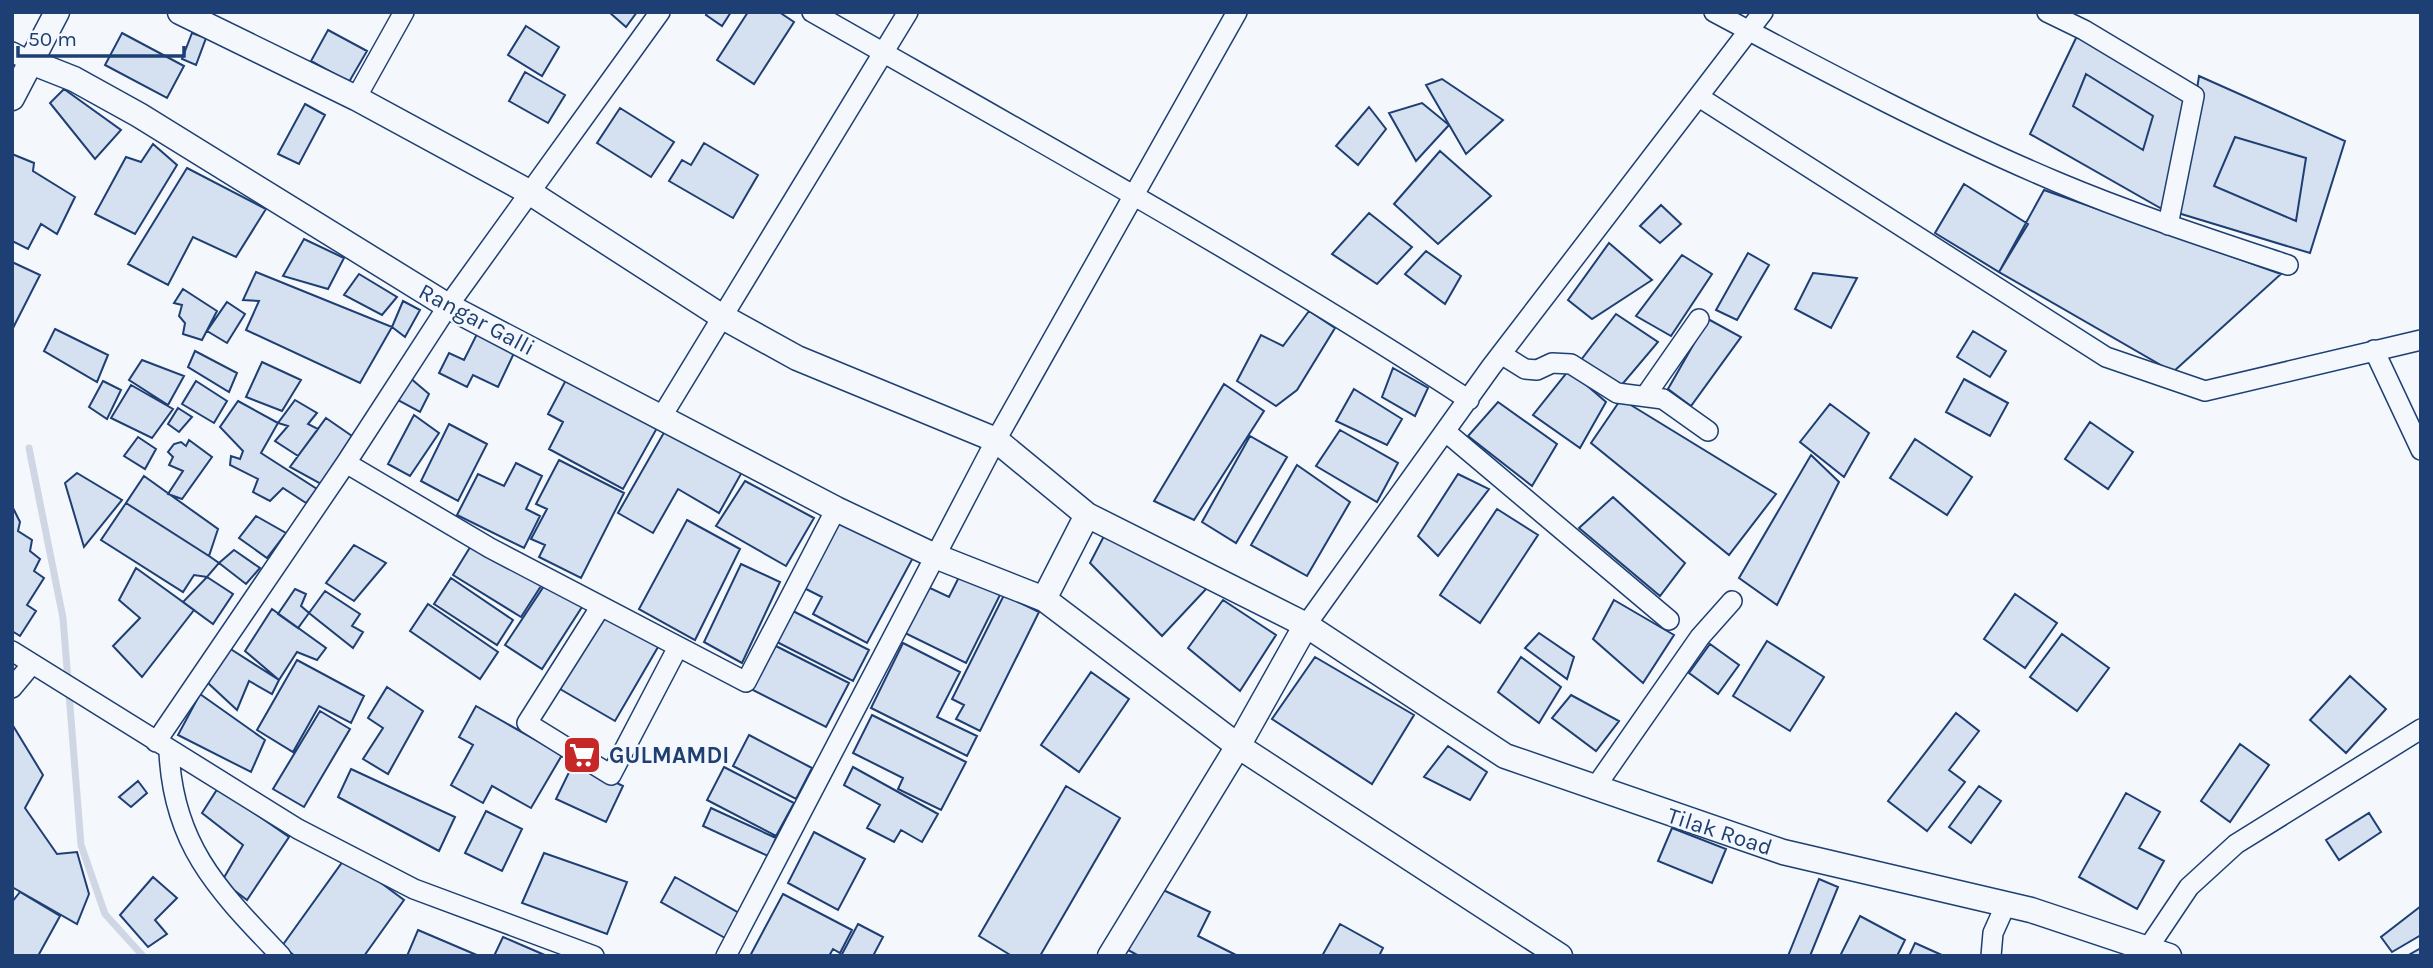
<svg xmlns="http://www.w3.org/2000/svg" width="2433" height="968" font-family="Karla,sans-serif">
  <rect width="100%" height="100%" fill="#f4f7fb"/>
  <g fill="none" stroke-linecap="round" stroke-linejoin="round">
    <path stroke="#cfd7e4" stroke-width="7" d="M 29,448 L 63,618 L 81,845 L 105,914 L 143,956"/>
  </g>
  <path fill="#d5e0f0" stroke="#1d3f73" stroke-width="2" d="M 609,12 L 637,12 L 626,27 Z
    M 708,12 L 731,12 L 722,26 L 706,15 Z
    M 748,12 L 779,12 L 794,22 L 754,84 L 717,60 Z
    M 526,26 L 559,47 L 542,76 L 508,55 Z
    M 328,30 L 367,51 L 349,82 L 311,61 Z
    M 122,33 L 184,66 L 167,98 L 105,65 Z
    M 192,33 L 206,38 L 196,65 L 182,59 Z
    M 2077,36 L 2185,99 L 2162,209 L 2030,134 Z
    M 525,72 L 565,95 L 548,123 L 509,101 Z
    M 2086,74 L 2153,116 L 2143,150 L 2073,106 Z
    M 2199,76 L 2345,141 L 2310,253 L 2178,213 Z
    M 1442,79 L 1503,120 L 1466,154 L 1426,85 Z
    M 64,89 L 121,130 L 95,159 L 50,103 Z
    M 1422,103 L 1449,125 L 1416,161 L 1389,113 Z
    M 305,104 L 325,115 L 299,164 L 278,154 Z
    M 1369,107 L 1386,129 L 1358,165 L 1336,146 Z
    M 620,108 L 674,142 L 651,177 L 597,143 Z
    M 2235,137 L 2306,158 L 2296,221 L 2214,186 Z
    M 704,143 L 758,175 L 733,218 L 669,181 L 682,160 L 691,165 Z
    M 153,144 L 177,165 L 135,234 L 95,214 L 126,157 L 141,162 Z
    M 1440,151 L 1491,196 L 1438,244 L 1394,204 Z
    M 12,154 L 34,163 L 33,171 L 75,197 L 57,234 L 41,224 L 28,249 L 12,241 Z
    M 187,168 L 266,209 L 236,257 L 193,237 L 168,285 L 128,264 Z
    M 1964,184 L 2028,224 L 1999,272 L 1935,233 Z
    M 2044,190 L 2281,274 L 2173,372 L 1999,272 Z
    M 1661,205 L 1681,224 L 1660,243 L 1640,226 Z
    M 1369,213 L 1412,247 L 1377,284 L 1332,254 Z
    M 304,239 L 344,258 L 328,289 L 283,276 Z
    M 1609,243 L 1652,280 L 1592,319 L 1568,300 Z
    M 1426,251 L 1461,276 L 1445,304 L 1405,274 Z
    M 1748,253 L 1769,265 L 1737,320 L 1716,310 Z
    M 1682,255 L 1712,274 L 1671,336 L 1636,316 Z
    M 12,262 L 40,275 L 12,330 Z
    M 256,272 L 392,327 L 360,383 L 246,330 L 259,301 L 243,300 Z
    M 1813,273 L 1857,278 L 1831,328 L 1795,309 Z
    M 359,274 L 397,297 L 382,315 L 344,295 Z
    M 183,289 L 217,311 L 202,340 L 183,334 L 185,323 L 179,316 L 182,305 L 174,303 Z
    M 403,301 L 420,310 L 405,337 L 392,327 Z
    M 227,302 L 245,314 L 227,343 L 207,331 Z
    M 1309,311 L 1335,328 L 1297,390 L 1276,406 L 1237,381 L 1261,335 L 1283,346 Z
    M 1616,314 L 1658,342 L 1620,387 L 1581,360 Z
    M 1708,319 L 1741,337 L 1691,406 L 1668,389 Z
    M 55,329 L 108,355 L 97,382 L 44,351 Z
    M 1973,331 L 2006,351 L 1990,377 L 1957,357 Z
    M 478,332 L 515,351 L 498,387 L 473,375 L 467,387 L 439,373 L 449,353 L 464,360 Z
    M 195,351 L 237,373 L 229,392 L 188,367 Z
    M 142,360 L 184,376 L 168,405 L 129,380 Z
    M 262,362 L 301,380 L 282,411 L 246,397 Z
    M 1393,368 L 1428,388 L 1415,416 L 1382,397 Z
    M 1569,370 L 1606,402 L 1580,448 L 1533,415 Z
    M 409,377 L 429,394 L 420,412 L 394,398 Z
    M 567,378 L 657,428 L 623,489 L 549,449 L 563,422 L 548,414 Z
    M 1964,379 L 2008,403 L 1990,436 L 1946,412 Z
    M 103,381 L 121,390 L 107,419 L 89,407 Z
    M 196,381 L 227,401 L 214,423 L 182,404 Z
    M 1224,384 L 1264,411 L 1194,520 L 1154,501 Z
    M 131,385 L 173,409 L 152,438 L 111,418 Z
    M 1354,389 L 1402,419 L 1387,445 L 1336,421 Z
    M 1621,399 L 1776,494 L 1729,555 L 1591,443 Z
    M 295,400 L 317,413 L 308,424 L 318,429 L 298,456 L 275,441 L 288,426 L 278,423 Z
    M 238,401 L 278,423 L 261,453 L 317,489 L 306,503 L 283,488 L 270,501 L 253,492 L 258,479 L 230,465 L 231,456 L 240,459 L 243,451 L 220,427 Z
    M 1498,402 L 1557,444 L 1532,486 L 1468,436 Z
    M 1830,404 L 1869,433 L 1844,477 L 1800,442 Z
    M 178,408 L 192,417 L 179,432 L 168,424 Z
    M 414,415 L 439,433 L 410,476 L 388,464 Z
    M 326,418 L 352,436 L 321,484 L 290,467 Z
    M 2090,422 L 2133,452 L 2108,489 L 2065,459 Z
    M 449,424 L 487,444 L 458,501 L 421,481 Z
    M 666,429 L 742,472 L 719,513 L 678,489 L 653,533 L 618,513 Z
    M 1340,430 L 1398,463 L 1377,502 L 1316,466 Z
    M 1250,436 L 1287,457 L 1236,543 L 1202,522 Z
    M 138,437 L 156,449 L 145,469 L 124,456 Z
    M 1915,439 L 1972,477 L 1947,515 L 1890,478 Z
    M 189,440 L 212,457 L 182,499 L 168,494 L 183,471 L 169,465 L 173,457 L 168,452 L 174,444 L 181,442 L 186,446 Z
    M 1811,455 L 1839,482 L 1777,605 L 1739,578 Z
    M 559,460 L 624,493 L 581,578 L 539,557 L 545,545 L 531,539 L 547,509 L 536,504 Z
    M 516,463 L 542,476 L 526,509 L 540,516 L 524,548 L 457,515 L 478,474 L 504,486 Z
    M 1297,465 L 1350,502 L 1307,576 L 1251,545 Z
    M 77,473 L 122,500 L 84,547 L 65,483 Z
    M 1458,474 L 1489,489 L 1438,556 L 1418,536 Z
    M 144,476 L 218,529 L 209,556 L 126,503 Z
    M 745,481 L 814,518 L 786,566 L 716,526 Z
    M 1613,497 L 1685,563 L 1660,596 L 1579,528 Z
    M 126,503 L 209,556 L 219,563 L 207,577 L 194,575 L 183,592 L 101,540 Z
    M 12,506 L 20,522 L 18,531 L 32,540 L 30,551 L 40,559 L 34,571 L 44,578 L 27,605 L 36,611 L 20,636 L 12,631 Z
    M 1497,509 L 1538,535 L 1480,623 L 1440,595 Z
    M 837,512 L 915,554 L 867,643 L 813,614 L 822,597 L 798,585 Z
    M 256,516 L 286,533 L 267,558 L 239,538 Z
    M 687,520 L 740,549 L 695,640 L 639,609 Z
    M 1104,536 L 1207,588 L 1162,636 L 1090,563 Z
    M 472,544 L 541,586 L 521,617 L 453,575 Z
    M 354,545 L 386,563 L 354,601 L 326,583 Z
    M 234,550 L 260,568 L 246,584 L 219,563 Z
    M 741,564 L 780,582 L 742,663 L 704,642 Z
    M 136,568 L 194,610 L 142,677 L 113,646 L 140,618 L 119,600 Z
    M 960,575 L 1000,595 L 966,663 L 905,633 L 928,587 L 949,597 Z
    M 207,577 L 233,594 L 213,624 L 183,602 Z
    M 451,578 L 513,620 L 497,645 L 434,604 Z
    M 546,583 L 582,607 L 542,669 L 505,645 Z
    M 295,589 L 306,594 L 301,606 L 309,613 L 298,628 L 278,614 Z
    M 325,591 L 360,614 L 352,626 L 363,632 L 353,648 L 309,613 Z
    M 2015,594 L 2057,623 L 2025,668 L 1984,639 Z
    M 1004,595 L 1039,612 L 980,731 L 956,719 L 964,705 L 952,699 Z
    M 1223,600 L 1276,635 L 1240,691 L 1188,648 Z
    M 1614,600 L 1674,635 L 1643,683 L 1593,639 Z
    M 428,604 L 498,652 L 480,679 L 410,631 Z
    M 272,609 L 326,648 L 317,660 L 297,652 L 279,680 L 245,651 Z
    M 791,610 L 869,650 L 853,681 L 775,641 Z
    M 603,615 L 658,647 L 615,721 L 560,689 Z
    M 1539,633 L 1574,657 L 1567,679 L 1525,648 Z
    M 2062,634 L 2109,668 L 2077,711 L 2030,677 Z
    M 1767,641 L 1824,677 L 1790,731 L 1733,696 Z
    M 903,643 L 960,672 L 937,717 L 977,736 L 967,756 L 871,708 Z
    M 772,644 L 849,683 L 826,727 L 749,688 Z
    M 1710,644 L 1739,665 L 1718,694 L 1689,673 Z
    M 229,648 L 279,680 L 272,694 L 249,681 L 237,710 L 208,683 Z
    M 1315,657 L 1414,715 L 1372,784 L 1272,719 Z
    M 1521,657 L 1561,687 L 1539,723 L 1498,692 Z
    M 297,660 L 364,696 L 351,723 L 319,706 L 293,752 L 257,730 Z
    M 1091,672 L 1129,699 L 1079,772 L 1041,745 Z
    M 2350,676 L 2386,709 L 2346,753 L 2310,720 Z
    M 387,687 L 423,711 L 388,774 L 363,759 L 383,728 L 368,718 Z
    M 200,694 L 265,740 L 251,772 L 178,735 Z
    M 1571,695 L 1619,721 L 1596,751 L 1552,718 Z
    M 476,706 L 562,755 L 531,808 L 492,786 L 483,803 L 451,785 L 473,745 L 459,737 Z
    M 320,711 L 350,729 L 304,807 L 273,789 Z
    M 1956,713 L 1979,731 L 1949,770 L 1965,782 L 1927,831 L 1888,801 Z
    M 872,715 L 966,762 L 941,810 L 898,789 L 903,778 L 853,753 Z
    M 12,724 L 43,775 L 25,808 L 57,854 L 77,852 L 89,894 L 77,924 L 12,887 Z
    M 749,735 L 812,768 L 796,799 L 733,766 Z
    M 2240,744 L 2269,765 L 2230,822 L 2201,801 Z
    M 1448,746 L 1487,772 L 1470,800 L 1424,777 Z
    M 574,762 L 623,786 L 606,822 L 556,799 Z
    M 724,767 L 794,803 L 776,836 L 707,800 Z
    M 853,767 L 938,814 L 922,842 L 901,830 L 894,842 L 867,828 L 880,805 L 844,785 Z
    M 351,769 L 455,817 L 439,851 L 338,797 Z
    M 138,781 L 147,793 L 131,807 L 119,797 Z
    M 1066,786 L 1120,818 L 1040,956 L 1012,956 L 979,936 Z
    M 1979,786 L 2001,801 L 1971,843 L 1949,827 Z
    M 218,788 L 289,837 L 247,900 L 222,881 L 243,845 L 202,813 Z
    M 2126,793 L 2160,812 L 2139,848 L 2164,861 L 2137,909 L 2079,877 Z
    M 711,808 L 776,838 L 768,856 L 703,826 Z
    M 486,811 L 522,829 L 502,871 L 465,853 Z
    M 2369,813 L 2381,832 L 2339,860 L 2326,840 Z
    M 1672,828 L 1726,849 L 1712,883 L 1658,861 Z
    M 814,832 L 865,859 L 838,910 L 788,883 Z
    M 544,853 L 627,882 L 607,934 L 522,903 Z
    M 346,857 L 404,900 L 364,956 L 295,956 L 282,946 Z
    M 153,877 L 177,898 L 155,920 L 167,934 L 148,947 L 120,915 Z
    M 675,877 L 739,913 L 725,938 L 661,902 Z
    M 1819,879 L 1838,887 L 1810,956 L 1788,956 Z
    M 1159,888 L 1210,912 L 1198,936 L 1238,956 L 1139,956 L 1128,950 Z
    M 20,892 L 60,916 L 38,956 L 12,956 L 12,902 Z
    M 783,894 L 852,930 L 840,953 L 833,949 L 829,956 L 750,956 Z
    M 2421,906 L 2421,935 L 2392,952 L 2381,937 Z
    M 1860,916 L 1905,940 L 1897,956 L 1840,956 Z
    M 858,924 L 883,937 L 873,956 L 841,956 Z
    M 1340,924 L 1383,948 L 1379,956 L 1322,956 Z
    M 418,930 L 479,956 L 407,956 Z
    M 503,937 L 547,956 L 494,956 Z
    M 1915,943 L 1944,956 L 1909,956 Z
    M 2421,948 L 2421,956 L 2407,956 Z"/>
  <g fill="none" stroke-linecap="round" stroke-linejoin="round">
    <defs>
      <path id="minor" d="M 812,12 C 1033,138 1256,261 1469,400
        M 1714,12 C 1826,72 1941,133 2057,182 C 2133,214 2210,239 2288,265
        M 2047,12 L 2084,30 L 2194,96 L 2168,225
        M 12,52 L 31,62
        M 1699,97 L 2106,357 L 2205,391 L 2421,340
        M 356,98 L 404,12
        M 2374,350 L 2421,450
        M 1501,354 L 1525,369 L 1537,370 L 1552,363 L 1571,364 L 1617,393 L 1663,399 L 1708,431
        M 1646,395 L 1699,319
        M 662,416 L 908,12
        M 1446,432 L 1669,620
        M 346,463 L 490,548 L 746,682 L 836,509
        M 601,606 L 527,723 L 611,775 L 678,647
        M 1306,625 L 1491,367 L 1763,12
        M 12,651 L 298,829 L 414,889 L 594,956
        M 12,688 L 32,664
        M 156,742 L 346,463 L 448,306 L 660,12
        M 169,751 C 173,846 219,891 281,956
        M 1594,789 L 1700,637 L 1732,601
        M 2148,948 L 2189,887 L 2236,844 L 2421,729
        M 726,956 L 996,440 L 1237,12
        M 1991,956 L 1993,933 L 2006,904"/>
      <path id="tertiary" d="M 180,12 L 356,98 L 529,192 L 721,316 L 797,358 L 996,440 L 1087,515 L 1306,625 L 1505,756 L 1783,852 L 2031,910 L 2169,956
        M 31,62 L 74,79 L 139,115 L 448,306 L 836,509 L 935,556 L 1044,599 L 1238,746 L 1560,956
        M 12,98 L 57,12
        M 1044,599 L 1087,515
        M 1110,956 L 1238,746 L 1306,625"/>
    </defs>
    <use href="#minor" stroke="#1d3f73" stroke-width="22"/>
    <use href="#tertiary" stroke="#1d3f73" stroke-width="27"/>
    <use href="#minor" stroke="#f4f7fb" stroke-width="19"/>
    <use href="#tertiary" stroke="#f4f7fb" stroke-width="24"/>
  </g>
  <defs>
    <symbol id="supermarket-square" viewBox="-11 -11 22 22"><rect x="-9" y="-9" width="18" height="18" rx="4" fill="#c62828" stroke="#f4f7fb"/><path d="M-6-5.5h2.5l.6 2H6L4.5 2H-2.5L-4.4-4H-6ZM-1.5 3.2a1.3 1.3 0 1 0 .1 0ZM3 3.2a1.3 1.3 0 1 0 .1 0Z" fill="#fff"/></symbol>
  </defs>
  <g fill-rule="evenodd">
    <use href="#supermarket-square" x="560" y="733" width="44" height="44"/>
  </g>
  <g text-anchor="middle" stroke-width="5" stroke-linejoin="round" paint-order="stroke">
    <g font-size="23" fill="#1d3f73" stroke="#f4f7fb">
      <text transform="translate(477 319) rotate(28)" y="8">Rangar Galli</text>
      <text transform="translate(1720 831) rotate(18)" y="8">Tilak Road</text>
    </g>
    <g font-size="23" font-weight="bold" fill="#1d3f73" stroke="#f4f7fb" text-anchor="start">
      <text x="609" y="763">GULMAMDI</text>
    </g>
  </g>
  <rect width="2433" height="968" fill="none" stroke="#1d3f73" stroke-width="28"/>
  <path d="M18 46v10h166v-10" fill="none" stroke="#1d3f73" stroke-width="3.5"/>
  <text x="28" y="46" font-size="21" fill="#1d3f73" stroke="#f4f7fb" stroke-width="5" paint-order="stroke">50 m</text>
</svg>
